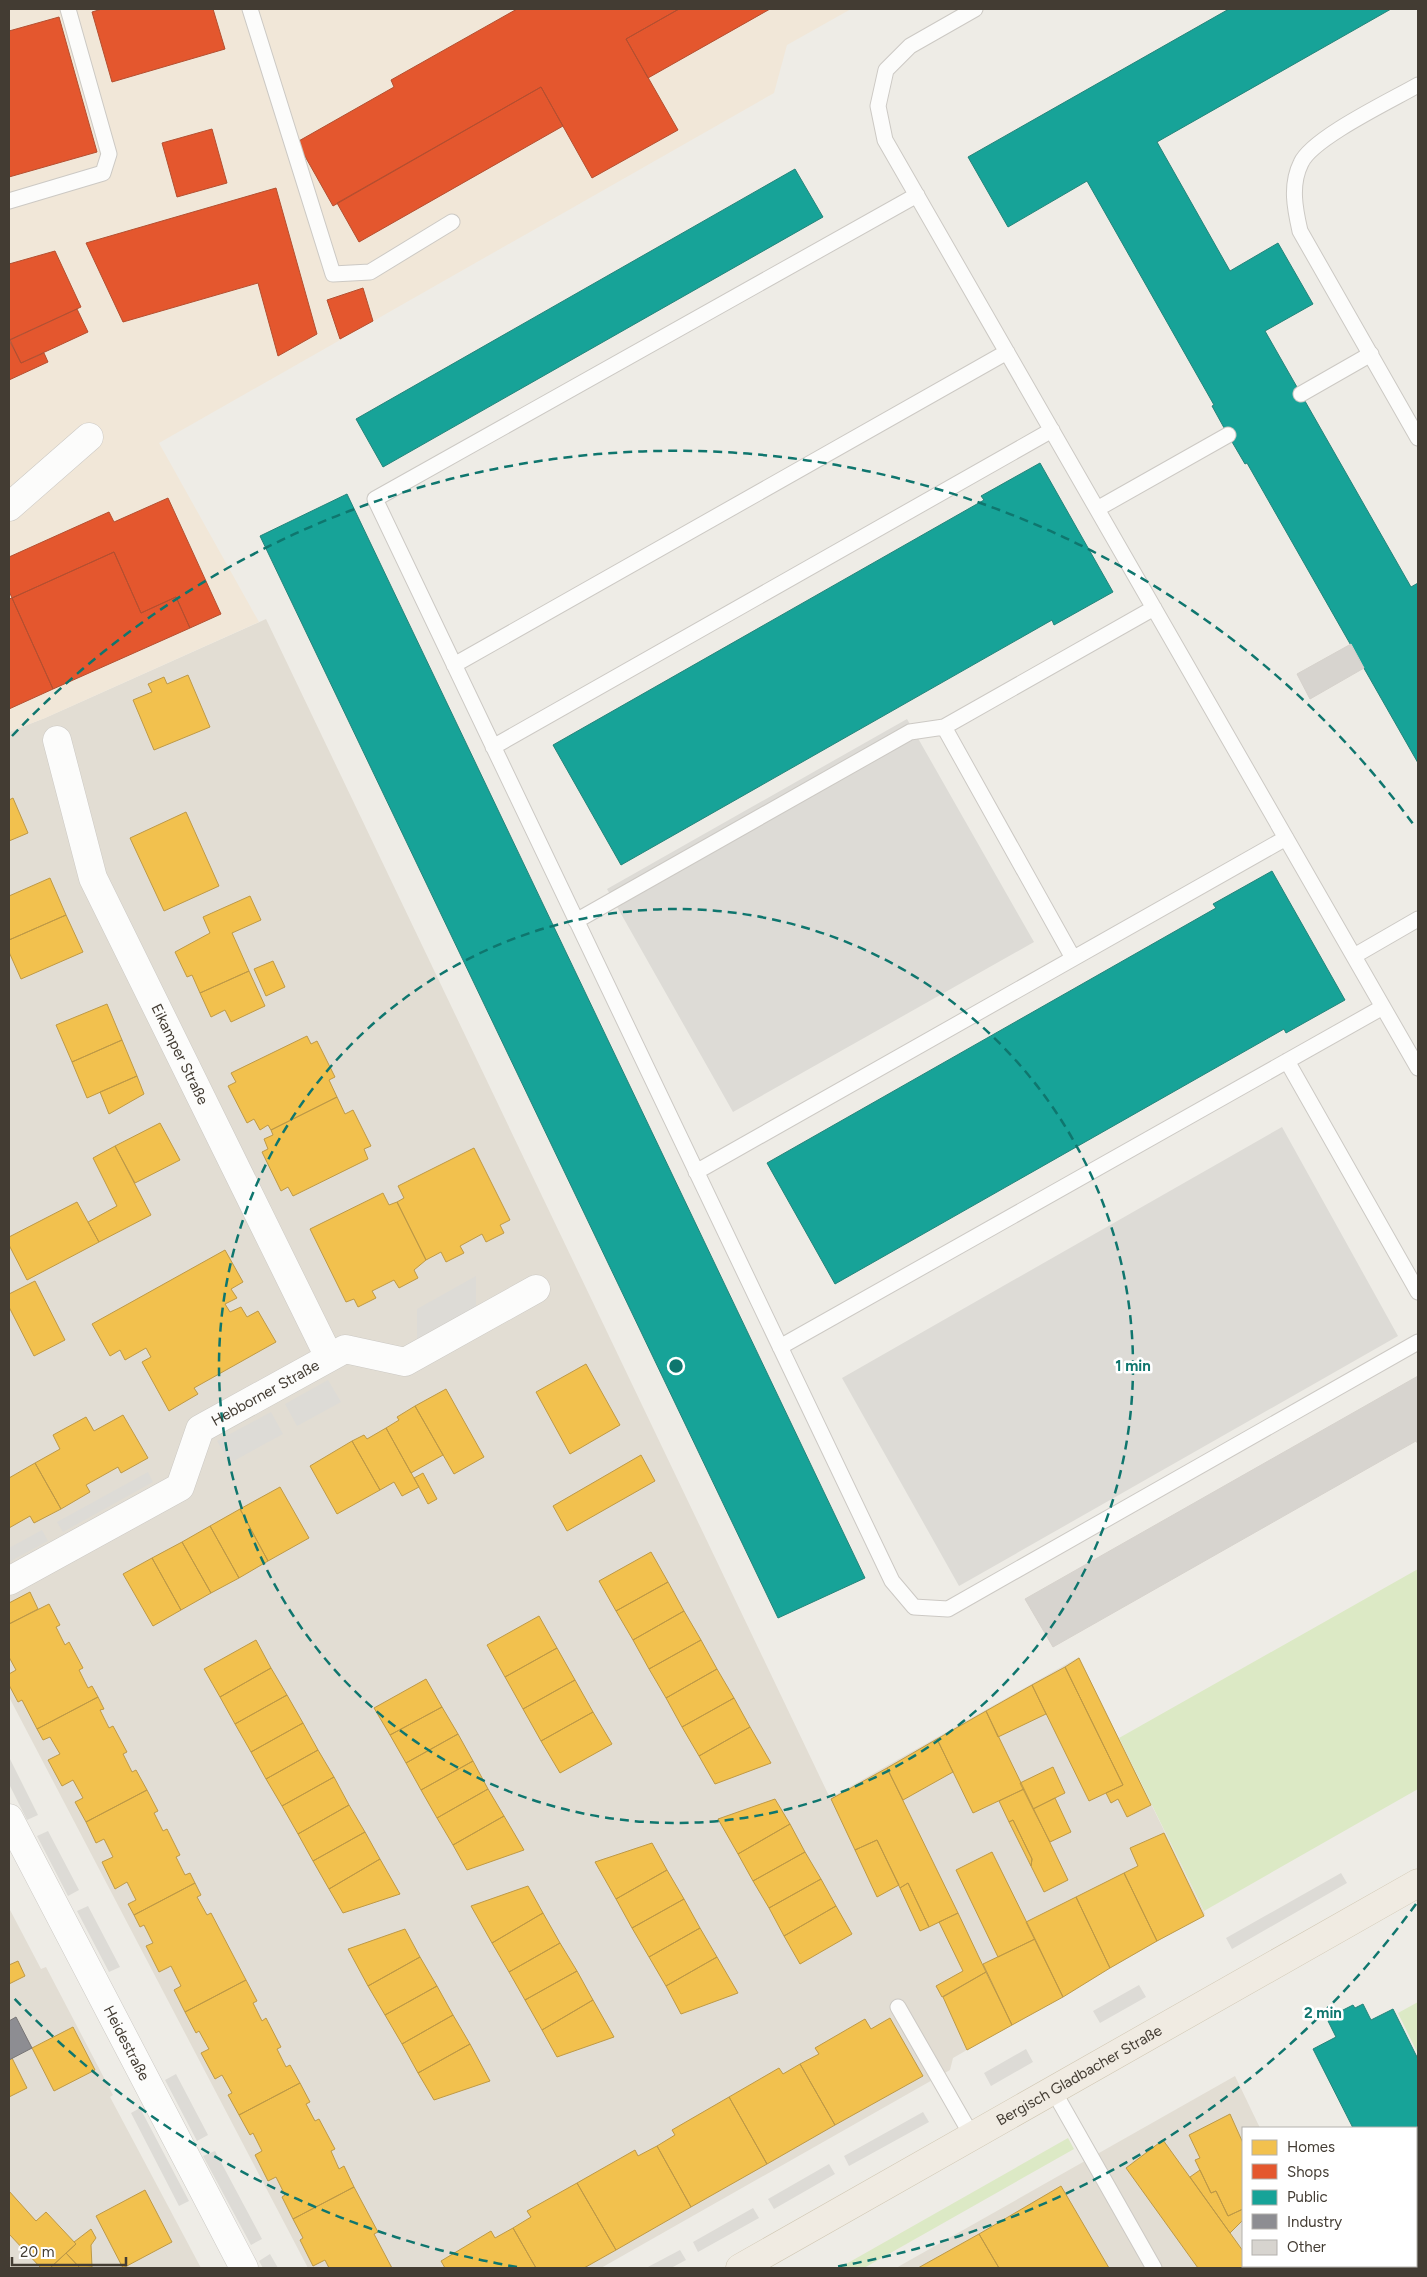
<svg xmlns="http://www.w3.org/2000/svg" width="1427" height="2277" font-family="Figtree,sans-serif">
  <rect width="100%" height="100%" fill="#eeece6"/>
  <path fill="#e2ddd3" d="M 266,619 L 830,1798 L 1079,1657 L 1205,1914 L 953,2058 L 950,2070 L 601,2268 L 308,2268 L 9,1697 L 9,732 L 45,718 Z
    M 9,1908 L 41,1969 L 46,1967 L 113,2095 L 110,2097 L 201,2268 L 9,2268 Z
    M 1235,2076 L 1260,2128 L 1243,2128 L 1243,2266 L 1327,2266 L 1328,2268 L 896,2268 Z"/>
  <path fill="#f1e7d8" d="M 9,9 L 851,9 L 787,45 L 774,93 L 159,443 L 259,622 L 45,718 L 9,732 Z"/>
  <path fill="#dce9c5" d="M 1418,1569 L 1418,1789 L 1204,1911 L 1119,1738 Z
    M 1418,2002 L 1418,2054 L 1398,2013 Z
    M 1068,2138 L 1074,2149 L 864,2268 L 839,2268 Z"/>
  <path fill="#dddbd6" d="M 907,719 L 1034,942 L 733,1112 L 607,889 Z
    M 1282,1127 L 1398,1336 L 959,1586 L 842,1378 Z
    M 476,1276 L 476,1307 L 417,1339 L 417,1309 Z
    M 328,1380 L 341,1402 L 297,1426 L 285,1404 Z
    M 271,1412 L 283,1434 L 230,1463 L 217,1441 Z
    M 148,1472 L 153,1482 L 63,1532 L 57,1522 Z
    M 42,1530 L 48,1541 L 9,1562 L 9,1548 Z
    M 9,1757 L 38,1815 L 27,1820 L 9,1784 Z
    M 48,1831 L 79,1890 L 68,1896 L 37,1836 Z
    M 1341,1873 L 1347,1883 L 1232,1949 L 1226,1938 Z
    M 88,1906 L 120,1967 L 109,1972 L 77,1911 Z
    M 1139,1985 L 1146,1997 L 1100,2023 L 1093,2011 Z
    M 1026,2049 L 1033,2062 L 991,2086 L 984,2073 Z
    M 176,2074 L 208,2135 L 197,2141 L 165,2080 Z
    M 140,2108 L 189,2201 L 179,2206 L 131,2113 Z
    M 923,2112 L 929,2122 L 849,2166 L 844,2156 Z
    M 215,2151 L 262,2239 L 251,2245 L 203,2156 Z
    M 829,2164 L 835,2174 L 774,2209 L 768,2199 Z
    M 753,2208 L 759,2218 L 698,2252 L 693,2242 Z
    M 680,2250 L 686,2260 L 671,2268 L 646,2268 Z
    M 270,2254 L 278,2268 L 263,2268 L 259,2261 Z"/>
  <path fill="#f2c14e" stroke="#be9946" d="M 188,675 L 210,727 L 154,750 L 133,700 L 152,692 L 148,684 L 164,677 L 167,684 Z
    M 13,798 L 28,833 L 9,841 L 9,800 Z
    M 186,812 L 219,886 L 164,911 L 130,838 Z
    M 50,878 L 66,915 L 9,940 L 9,896 Z
    M 250,896 L 261,920 L 232,933 L 249,971 L 200,993 L 192,975 L 187,977 L 175,952 L 210,933 L 203,917 Z
    M 66,915 L 83,952 L 21,979 L 9,952 L 9,940 Z
    M 273,961 L 285,987 L 266,996 L 254,969 Z
    M 249,971 L 265,1006 L 231,1022 L 225,1010 L 211,1017 L 200,993 Z
    M 107,1004 L 122,1040 L 72,1062 L 56,1025 Z
    M 307,1036 L 311,1044 L 317,1041 L 335,1077 L 329,1080 L 337,1097 L 271,1130 L 268,1125 L 260,1130 L 254,1119 L 247,1123 L 228,1086 L 236,1082 L 231,1073 Z
    M 122,1040 L 137,1076 L 87,1098 L 72,1062 Z
    M 137,1076 L 144,1094 L 109,1114 L 100,1092 Z
    M 337,1097 L 345,1114 L 353,1110 L 371,1146 L 364,1149 L 368,1159 L 293,1196 L 288,1187 L 281,1191 L 262,1152 L 268,1149 L 264,1139 L 273,1135 L 271,1130 Z
    M 160,1123 L 180,1160 L 135,1183 L 115,1146 Z
    M 115,1146 L 151,1215 L 99,1242 L 88,1222 L 117,1206 L 93,1158 Z
    M 474,1148 L 510,1220 L 500,1225 L 504,1233 L 486,1242 L 482,1234 L 460,1246 L 464,1253 L 446,1262 L 441,1252 L 426,1260 L 397,1202 L 404,1198 L 398,1186 Z
    M 383,1193 L 389,1205 L 397,1202 L 426,1260 L 414,1270 L 418,1278 L 399,1288 L 394,1280 L 372,1291 L 376,1298 L 358,1307 L 354,1299 L 346,1302 L 310,1229 Z
    M 77,1202 L 99,1242 L 27,1280 L 9,1245 L 9,1237 Z
    M 225,1250 L 243,1282 L 231,1289 L 237,1298 L 225,1304 L 230,1312 L 241,1307 L 247,1317 L 258,1311 L 276,1342 L 194,1388 L 198,1394 L 169,1411 L 142,1362 L 151,1357 L 146,1348 L 125,1360 L 120,1350 L 110,1356 L 92,1324 Z
    M 35,1281 L 65,1340 L 34,1356 L 9,1307 L 9,1294 Z
    M 586,1364 L 620,1425 L 570,1454 L 536,1392 Z
    M 446,1389 L 484,1457 L 454,1474 L 415,1406 Z
    M 415,1406 L 443,1455 L 411,1473 L 386,1428 L 399,1420 L 397,1417 Z
    M 123,1415 L 148,1458 L 121,1473 L 118,1467 L 86,1485 L 90,1492 L 61,1509 L 35,1463 L 60,1449 L 53,1435 L 86,1417 L 94,1431 Z
    M 386,1428 L 419,1487 L 402,1496 L 394,1482 L 380,1490 L 352,1441 L 364,1435 L 367,1439 Z
    M 352,1441 L 380,1490 L 337,1514 L 310,1466 Z
    M 641,1455 L 655,1481 L 567,1531 L 553,1506 Z
    M 35,1463 L 61,1509 L 34,1523 L 30,1516 L 9,1528 L 9,1478 Z
    M 423,1473 L 437,1499 L 428,1504 L 414,1478 Z
    M 280,1487 L 309,1538 L 268,1561 L 240,1509 Z
    M 240,1509 L 268,1561 L 239,1578 L 210,1526 Z
    M 210,1526 L 239,1578 L 211,1593 L 182,1542 Z
    M 182,1542 L 211,1593 L 181,1610 L 152,1558 Z
    M 651,1552 L 668,1582 L 616,1611 L 599,1581 Z
    M 152,1558 L 181,1610 L 153,1626 L 123,1574 Z
    M 668,1582 L 684,1611 L 633,1640 L 616,1611 Z
    M 30,1592 L 38,1609 L 9,1624 L 9,1603 Z
    M 49,1604 L 60,1625 L 56,1627 L 65,1645 L 69,1642 L 83,1668 L 79,1670 L 88,1688 L 92,1686 L 98,1697 L 37,1729 L 22,1700 L 18,1702 L 9,1685 L 9,1674 L 16,1670 L 9,1657 L 9,1624 Z
    M 684,1611 L 701,1640 L 649,1669 L 633,1640 Z
    M 539,1616 L 557,1648 L 505,1677 L 487,1645 Z
    M 256,1640 L 271,1668 L 220,1697 L 204,1669 Z
    M 701,1640 L 717,1669 L 666,1698 L 649,1669 Z
    M 557,1648 L 575,1680 L 523,1709 L 505,1677 Z
    M 1079,1658 L 1151,1805 L 1127,1817 L 1118,1799 L 1111,1803 L 1106,1793 L 1123,1785 L 1065,1667 Z
    M 1065,1667 L 1123,1785 L 1089,1801 L 1032,1685 Z
    M 271,1668 L 287,1695 L 235,1724 L 220,1697 Z
    M 717,1669 L 734,1698 L 682,1727 L 666,1698 Z
    M 426,1679 L 442,1707 L 390,1735 L 374,1708 Z
    M 575,1680 L 593,1712 L 541,1741 L 523,1709 Z
    M 1032,1685 L 1046,1714 L 998,1737 L 986,1711 Z
    M 287,1695 L 303,1723 L 251,1752 L 235,1724 Z
    M 98,1697 L 104,1709 L 100,1710 L 109,1728 L 113,1726 L 127,1752 L 123,1754 L 132,1772 L 136,1770 L 147,1790 L 86,1822 L 75,1802 L 83,1798 L 73,1780 L 62,1786 L 48,1760 L 60,1754 L 50,1737 L 43,1740 L 37,1729 Z
    M 734,1698 L 750,1727 L 699,1756 L 682,1727 Z
    M 442,1707 L 458,1734 L 406,1763 L 390,1735 Z
    M 986,1711 L 1024,1789 L 973,1813 L 937,1739 Z
    M 593,1712 L 612,1744 L 560,1773 L 541,1741 Z
    M 303,1723 L 318,1750 L 266,1779 L 251,1752 Z
    M 750,1727 L 771,1763 L 715,1784 L 699,1756 Z
    M 458,1734 L 473,1761 L 421,1790 L 406,1763 Z
    M 937,1739 L 953,1772 L 903,1800 L 887,1768 Z
    M 318,1750 L 334,1777 L 282,1806 L 266,1779 Z
    M 473,1761 L 488,1789 L 437,1818 L 421,1790 Z
    M 1053,1767 L 1065,1793 L 1033,1809 L 1020,1783 Z
    M 887,1768 L 958,1913 L 929,1927 L 908,1883 L 900,1888 L 877,1840 L 855,1850 L 831,1799 Z
    M 334,1777 L 349,1805 L 298,1834 L 282,1806 Z
    M 488,1789 L 504,1816 L 453,1845 L 437,1818 Z
    M 1024,1789 L 1068,1880 L 1044,1892 L 1031,1866 L 1032,1859 L 1013,1820 L 1009,1822 L 999,1801 Z
    M 147,1790 L 158,1811 L 154,1813 L 163,1831 L 167,1829 L 180,1855 L 176,1857 L 185,1875 L 190,1873 L 195,1883 L 134,1915 L 128,1904 L 136,1900 L 127,1882 L 115,1889 L 102,1862 L 113,1857 L 104,1839 L 96,1843 L 86,1822 Z
    M 1055,1798 L 1071,1832 L 1050,1842 L 1033,1809 Z
    M 775,1799 L 790,1824 L 738,1854 L 718,1819 Z
    M 349,1805 L 365,1832 L 313,1861 L 298,1834 Z
    M 504,1816 L 524,1850 L 467,1870 L 453,1845 Z
    M 1013,1820 L 1032,1859 L 1031,1866 L 1009,1822 Z
    M 790,1824 L 805,1852 L 753,1881 L 738,1854 Z
    M 365,1832 L 380,1859 L 329,1889 L 313,1861 Z
    M 1164,1833 L 1204,1916 L 1157,1941 L 1124,1873 L 1138,1866 L 1130,1848 Z
    M 877,1840 L 899,1885 L 877,1897 L 855,1850 Z
    M 652,1843 L 667,1870 L 616,1899 L 595,1862 Z
    M 805,1852 L 821,1879 L 769,1908 L 753,1881 Z
    M 992,1852 L 1035,1939 L 998,1957 L 956,1870 Z
    M 380,1859 L 400,1894 L 343,1913 L 329,1889 Z
    M 667,1870 L 684,1899 L 632,1928 L 616,1899 Z
    M 1124,1873 L 1157,1941 L 1110,1968 L 1076,1897 Z
    M 821,1879 L 836,1906 L 784,1936 L 769,1908 Z
    M 195,1883 L 201,1895 L 197,1897 L 207,1915 L 211,1913 L 246,1980 L 185,2012 L 174,1990 L 181,1986 L 171,1966 L 159,1972 L 146,1946 L 153,1943 L 144,1925 L 140,1927 L 134,1915 Z
    M 908,1883 L 929,1927 L 920,1931 L 900,1888 Z
    M 528,1886 L 543,1913 L 492,1943 L 471,1906 Z
    M 1076,1897 L 1110,1968 L 1063,1997 L 1026,1922 Z
    M 684,1899 L 700,1928 L 649,1957 L 632,1928 Z
    M 836,1906 L 852,1934 L 800,1964 L 784,1936 Z
    M 543,1913 L 560,1943 L 509,1972 L 492,1943 Z
    M 958,1913 L 986,1972 L 942,1997 L 936,1986 L 963,1971 L 939,1922 Z
    M 700,1928 L 717,1957 L 666,1986 L 649,1957 Z
    M 405,1929 L 420,1957 L 368,1986 L 348,1949 Z
    M 1035,1939 L 1063,1997 L 1012,2025 L 983,1964 Z
    M 560,1943 L 577,1971 L 525,2000 L 509,1972 Z
    M 420,1957 L 437,1986 L 385,2015 L 368,1986 Z
    M 717,1957 L 738,1993 L 681,2014 L 666,1986 Z
    M 18,1961 L 25,1976 L 9,1984 L 9,1965 Z
    M 577,1971 L 593,2000 L 542,2030 L 525,2000 Z
    M 986,1972 L 1012,2025 L 967,2050 L 943,1997 Z
    M 246,1980 L 256,1999 L 257,2001 L 253,2003 L 262,2021 L 266,2018 L 281,2047 L 277,2049 L 286,2067 L 290,2065 L 300,2083 L 239,2115 L 228,2095 L 232,2093 L 222,2075 L 215,2079 L 201,2053 L 209,2049 L 199,2031 L 196,2033 L 185,2012 Z
    M 437,1986 L 453,2015 L 402,2044 L 385,2015 Z
    M 593,2000 L 614,2037 L 557,2057 L 542,2030 Z
    M 453,2015 L 470,2044 L 418,2073 L 402,2044 Z
    M 890,2018 L 923,2076 L 835,2125 L 800,2064 L 819,2054 L 815,2048 L 865,2019 L 871,2029 Z
    M 73,2027 L 95,2070 L 54,2091 L 32,2048 Z
    M 470,2044 L 490,2081 L 434,2100 L 418,2073 Z
    M 12,2058 L 27,2088 L 9,2097 L 9,2060 Z
    M 800,2064 L 835,2125 L 767,2164 L 729,2097 L 779,2068 L 783,2074 Z
    M 300,2083 L 310,2102 L 306,2104 L 315,2121 L 319,2119 L 335,2149 L 331,2151 L 339,2169 L 344,2166 L 354,2187 L 293,2219 L 282,2197 L 285,2195 L 276,2177 L 268,2181 L 255,2155 L 262,2151 L 253,2133 L 250,2135 L 239,2115 Z
    M 729,2097 L 767,2164 L 691,2207 L 657,2146 L 675,2135 L 672,2130 Z
    M 1230,2114 L 1243,2143 L 1243,2209 L 1228,2216 L 1216,2191 L 1211,2193 L 1195,2160 L 1200,2158 L 1189,2135 Z
    M 1163,2140 L 1243,2251 L 1243,2266 L 1254,2266 L 1256,2268 L 1198,2268 L 1126,2168 Z
    M 657,2146 L 691,2207 L 616,2250 L 577,2183 L 635,2150 L 638,2156 Z
    M 1200,2170 L 1211,2193 L 1216,2191 L 1228,2216 L 1243,2209 L 1243,2220 L 1230,2233 L 1190,2177 Z
    M 577,2183 L 616,2250 L 584,2268 L 536,2268 L 513,2228 L 531,2217 L 527,2211 Z
    M 1061,2186 L 1109,2268 L 999,2268 L 979,2234 Z
    M 354,2187 L 378,2232 L 374,2234 L 392,2268 L 329,2268 L 325,2260 L 313,2266 L 300,2240 L 303,2238 L 293,2219 Z
    M 145,2190 L 172,2242 L 123,2268 L 96,2216 Z
    M 9,2191 L 36,2221 L 46,2212 L 76,2244 L 50,2268 L 41,2268 L 9,2234 Z
    M 513,2228 L 536,2268 L 445,2268 L 441,2261 L 491,2231 L 495,2238 Z
    M 91,2229 L 96,2238 L 91,2245 L 92,2267 L 80,2268 L 66,2253 L 76,2244 L 74,2242 Z
    M 979,2234 L 999,2268 L 918,2268 Z
    M 66,2253 L 80,2268 L 50,2268 Z
    M 1258,2266 L 1284,2266 L 1285,2268 L 1256,2268 Z"/>
  <path fill="#e4572e" stroke="#b44f30" d="M 102,9 L 213,9 L 225,49 L 112,82 L 92,12 Z
    M 517,9 L 679,9 L 626,39 L 678,130 L 592,178 L 541,87 L 333,206 L 297,142 L 394,87 L 391,80 Z
    M 679,9 L 770,9 L 648,78 L 626,39 Z
    M 59,17 L 97,152 L 9,177 L 9,31 Z
    M 541,87 L 563,126 L 359,242 L 337,203 Z
    M 212,129 L 227,183 L 177,197 L 162,143 Z
    M 276,188 L 317,334 L 278,356 L 258,283 L 123,322 L 86,243 Z
    M 55,251 L 81,307 L 9,340 L 9,264 Z
    M 363,288 L 373,321 L 340,339 L 327,300 Z
    M 77,309 L 88,332 L 21,363 L 10,340 Z
    M 9,340 L 21,363 L 44,353 L 48,362 L 9,380 Z
    M 168,498 L 221,614 L 190,628 L 176,597 L 141,613 L 114,552 L 12,598 L 9,591 L 9,557 L 109,512 L 114,522 Z
    M 114,552 L 141,613 L 176,597 L 190,628 L 53,689 L 12,598 Z
    M 12,598 L 53,689 L 9,709 L 9,599 Z"/>
  <path fill="#17a398" stroke="#24847a" d="M 1229,9 L 1391,9 L 1157,142 L 1230,271 L 1278,243 L 1313,304 L 1265,331 L 1411,587 L 1418,583 L 1418,763 L 1247,463 L 1245,464 L 1228,435 L 1212,406 L 1214,405 L 1087,181 L 1008,227 L 968,157 Z
    M 795,169 L 823,217 L 383,467 L 356,419 Z
    M 1040,463 L 1113,592 L 1054,625 L 1052,620 L 621,865 L 553,745 L 984,500 L 981,496 Z
    M 347,494 L 865,1578 L 778,1618 L 260,536 Z
    M 1272,871 L 1345,1000 L 1286,1033 L 1284,1029 L 835,1284 L 767,1163 L 1216,908 L 1213,904 Z
    M 1363,2004 L 1371,2020 L 1393,2009 L 1418,2059 L 1418,2185 L 1416,2186 L 1416,2128 L 1353,2128 L 1313,2049 L 1336,2037 L 1328,2021 L 1336,2017 L 1335,2014 L 1353,2005 L 1355,2008 Z"/>
  <path fill="#8d8d92" stroke="#777576" d="M 16,2017 L 32,2048 L 9,2060 L 9,2021 Z"/>
  <path fill="#d7d4cf" stroke="#d6d2cc" d="M 1351,644 L 1364,668 L 1310,699 L 1297,674 Z
    M 1418,1376 L 1418,1444 L 1416,1441 L 1053,1647 L 1025,1599 Z"/>
  <g fill="none" stroke-linecap="round" stroke-linejoin="round">
    <defs>
      <path id="service" d="M 250,9 L 333,274 L 370,272 L 452,222
        M 975,9 L 910,46 L 886,70 L 878,106 L 885,140 L 1418,1068
        M 1418,85 C 1392,100 1312,138 1301,163 C 1290,185 1295,209 1300,231 L 1418,438
        M 917,195 L 375,499 L 892,1581 L 914,1607 L 948,1609 L 1418,1342
        M 9,201 L 103,173 L 109,154 L 68,9
        M 1301,394 L 1371,354
        M 1097,509 L 1228,435
        M 454,665 L 1007,352
        M 944,727 L 1073,958
        M 493,747 L 1052,430
        M 576,921 L 910,732 L 944,727 L 1154,608
        M 1354,956 L 1418,919
        M 1287,1061 L 1418,1292
        M 696,1172 L 1286,838
        M 780,1347 L 1383,1007
        M 898,2007 L 972,2136
        M 1053,2090 L 1154,2268"/>
      <g id="minor">
        <path d="M 9,507 L 89,437"/>
        <path id="s1" d="M 57,740 L 93,878 L 329,1357"/>
        <path id="s2" d="M 9,1581 L 180,1487 L 200,1429 L 345,1349 L 405,1362 L 536,1289"/>
        <path id="s3" d="M 9,1818 L 244,2268"/>
      </g>
      <g id="primary">
        <path id="s4" d="M 740,2268 L 1418,1883"/>
      </g>
    </defs>
    <use href="#service" stroke="#ccc9c4" stroke-width="17"/>
    <use href="#minor" stroke="#ccc9c4" stroke-width="29"/>
    <use href="#primary" stroke="#d0c7b3" stroke-width="29"/>
    <use href="#service" stroke="#fcfcfb" stroke-width="15"/>
    <use href="#minor" stroke="#fcfcfb" stroke-width="28"/>
    <use href="#primary" stroke="#f0ebe2" stroke-width="28"/>
  </g>
  <g fill="none" stroke="#0f766e" stroke-width="2.5" stroke-dasharray="9 6">
    <circle cx="676" cy="1366" r="457"/>
    <path d="M1416 1904A915 915 0 0 1 835 2267M517 2267A915 915 0 0 1 12 1996M12 736A915 915 0 0 1 1416 828"/>
  </g>
  <g text-anchor="middle" stroke-width="5" stroke-linejoin="round" paint-order="stroke">
    <g font-size="15" fill="#433c33" stroke="#fff">
      <text dy="5" stroke="none"><textPath href="#s1" startOffset="339">Eikamper Straße</textPath></text>
      <text dy="5" stroke="none"><textPath href="#s2" startOffset="331">Hebborner Straße</textPath></text>
      <text dy="5" stroke="none"><textPath href="#s3" startOffset="254">Heidestraße</textPath></text>
      <text dy="5" stroke="none"><textPath href="#s4" startOffset="390">Bergisch Gladbacher Straße</textPath></text>
    </g>
  </g>
  <circle cx="676" cy="1366" r="8" fill="#0f766e" stroke="#fff" stroke-width="2.5"/>
  <g font-size="15" text-anchor="middle" font-weight="bold" fill="#0f766e" stroke="#fff" stroke-width="5" stroke-linejoin="round" paint-order="stroke">
    <text x="1133" y="1371">1 min</text>
    <text x="1323" y="2018">2 min</text>
  </g>
  <rect width="1427" height="2277" fill="none" stroke="#433c33" stroke-width="20"/>
  <rect x="1242" y="2127" width="175" height="140" fill="#ffffff" stroke="#b4b1ad"/>
  <rect x="1252" y="2140" width="25" height="15" fill="#f2c14e" stroke="#b4b1ad"/>
  <text x="1287" y="2152" font-size="15" fill="#433c33">Homes</text>
  <rect x="1252" y="2164" width="25" height="15" fill="#e4572e" stroke="#b4b1ad"/>
  <text x="1287" y="2177" font-size="15" fill="#433c33">Shops</text>
  <rect x="1252" y="2190" width="25" height="15" fill="#17a398" stroke="#b4b1ad"/>
  <text x="1287" y="2202" font-size="15" fill="#433c33">Public</text>
  <rect x="1252" y="2214" width="25" height="15" fill="#8d8d92" stroke="#b4b1ad"/>
  <text x="1287" y="2227" font-size="15" fill="#433c33">Industry</text>
  <rect x="1252" y="2240" width="25" height="15" fill="#d7d4cf" stroke="#b4b1ad"/>
  <text x="1287" y="2252" font-size="15" fill="#433c33">Other</text>
  <path d="M12 2257v8h114v-8" fill="none" stroke="#433c33" stroke-width="2.5"/>
  <text x="20" y="2257" font-size="15" fill="#433c33" stroke="#ffffff" stroke-width="4" paint-order="stroke">20 m</text>
</svg>
